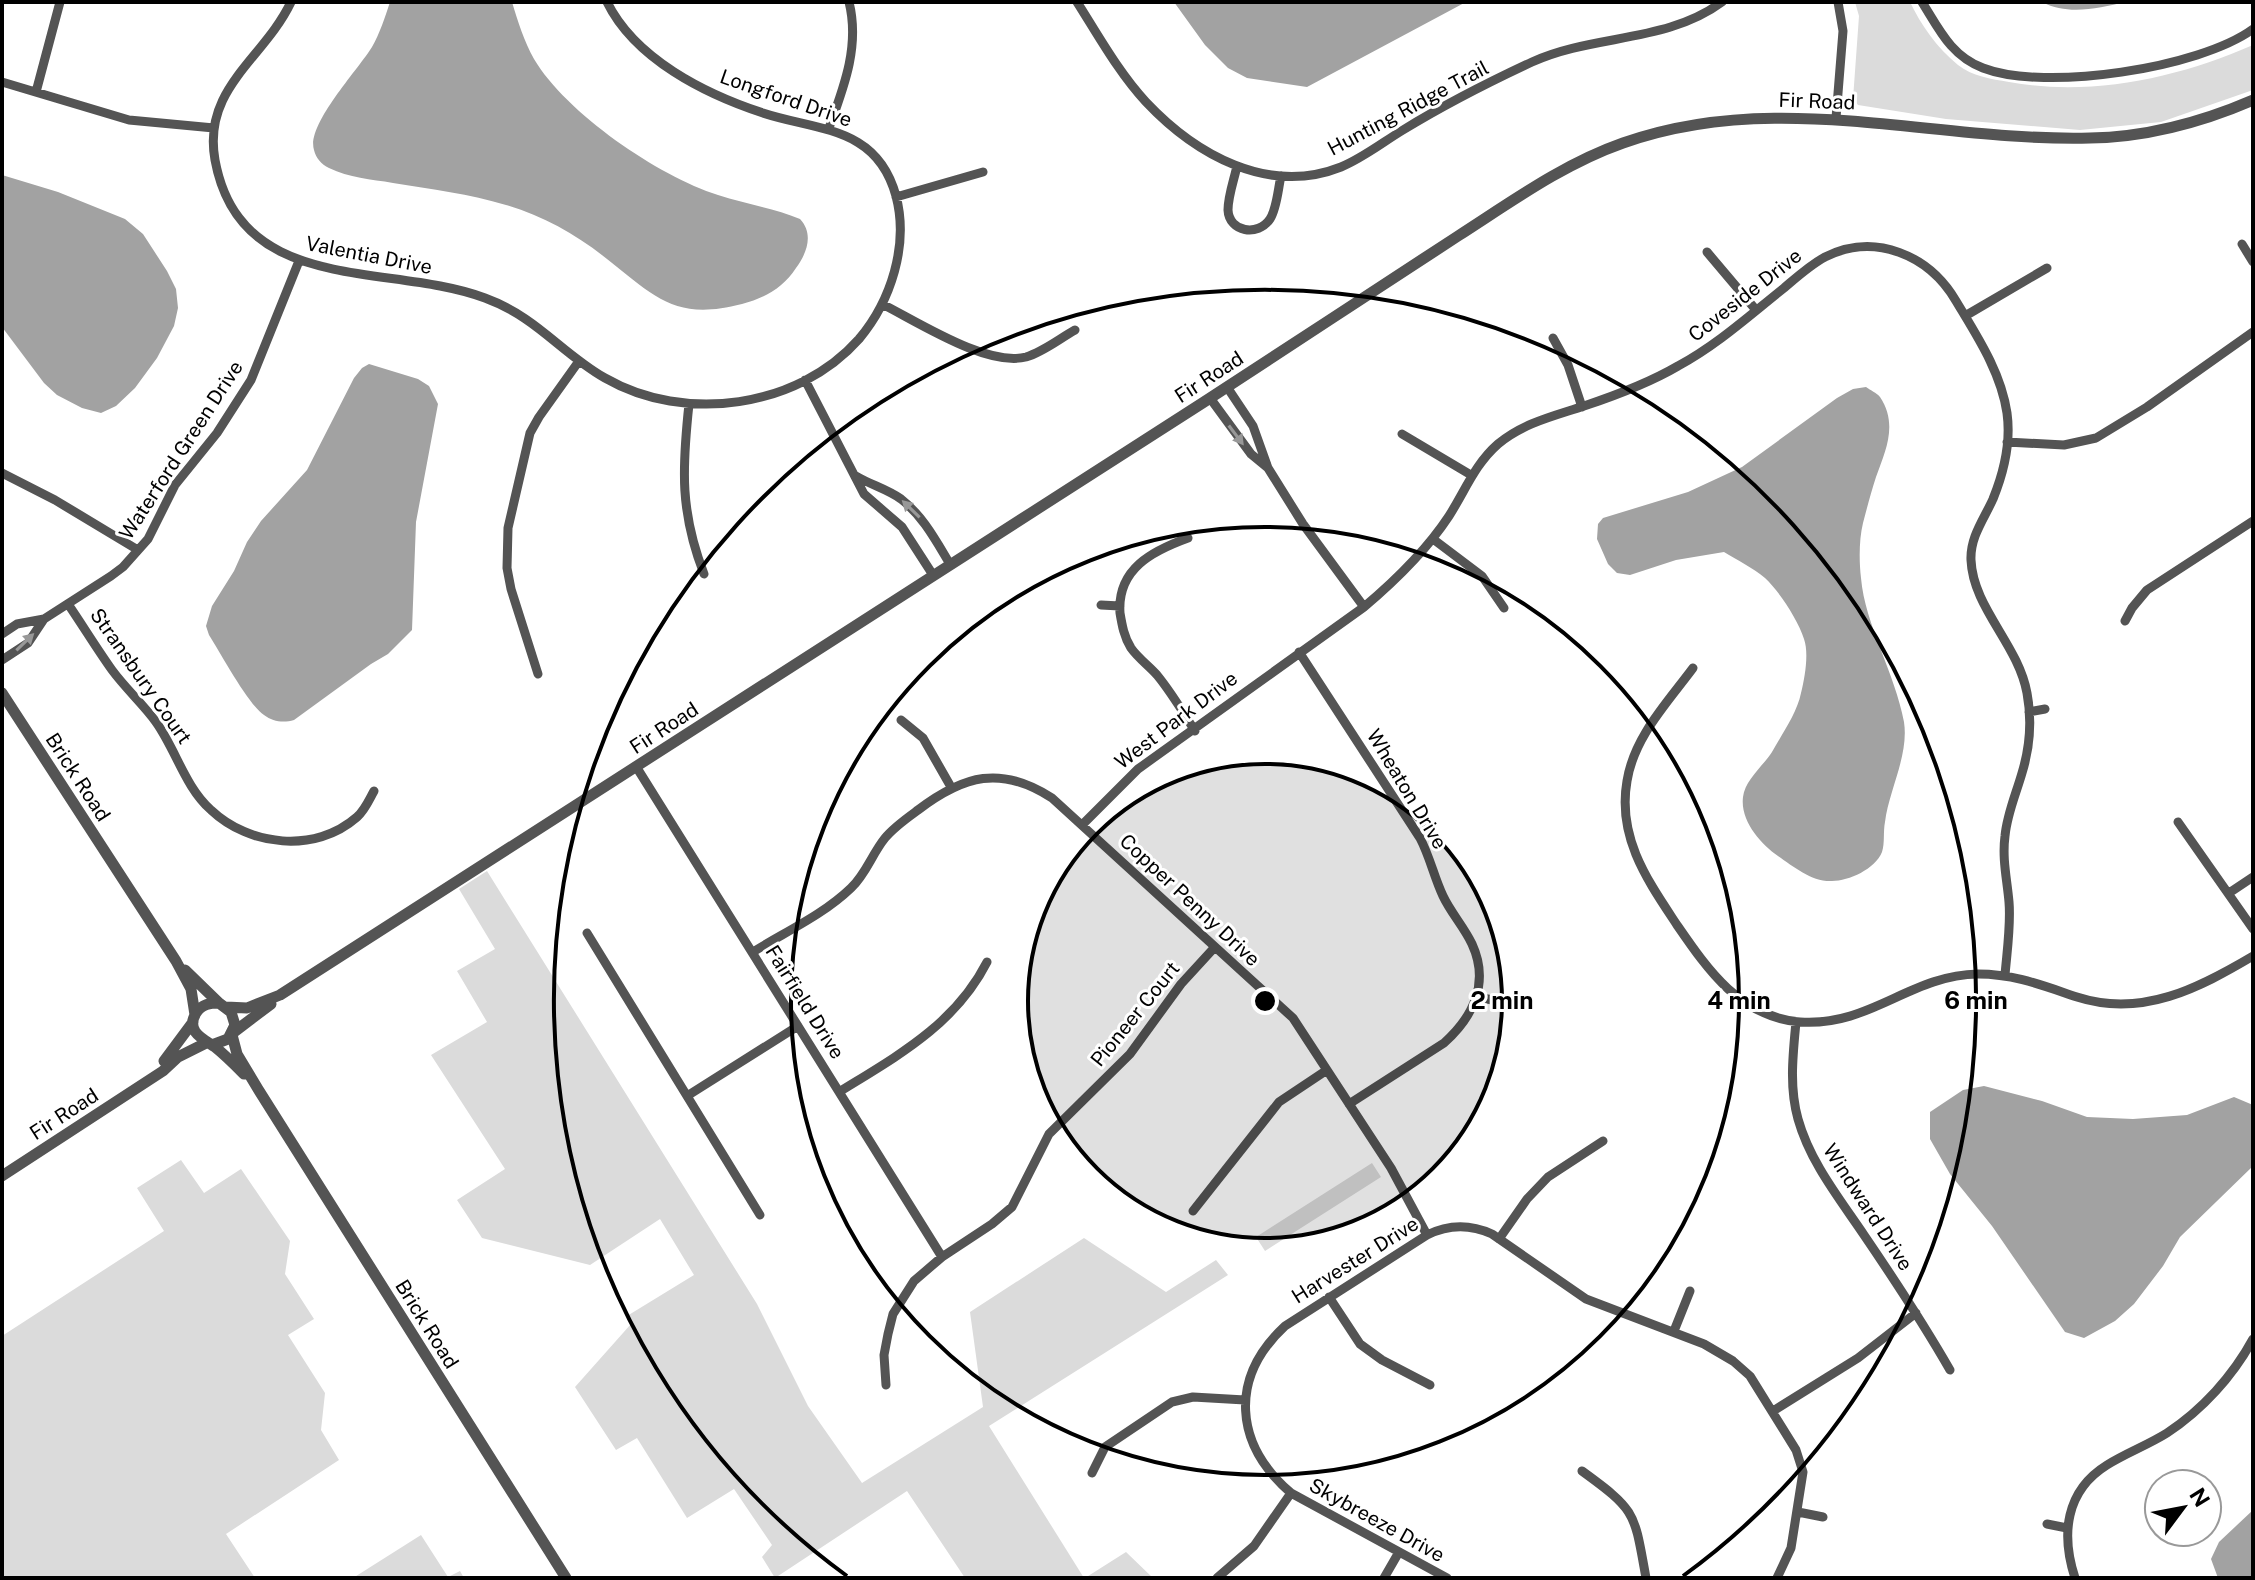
<svg xmlns="http://www.w3.org/2000/svg" width="2255" height="1580" font-family="'Public Sans',sans-serif">
  <rect width="100%" height="100%" fill="#fff"/>
  <path fill="#dbdbdb" d="M 1855,2 L 1910,2 C 1921,25 1937,48 1958,65 C 1972,76 1991,79 2009,82 C 2091,97 2178,78 2253,45 L 2253,90 L 2161,122 L 2080,130 L 1946,119 L 1858,105 L 1853,99 L 1859,16 Z
    M 487,871 L 757,1304 L 808,1406 L 862,1483 L 983,1407 L 970,1312 L 1084,1238 L 1166,1292 L 1216,1260 L 1228,1275 L 989,1426 L 1084,1578 L 965,1578 L 907,1491 L 775,1578 L 762,1557 L 772,1545 L 734,1489 L 687,1518 L 637,1438 L 616,1450 L 575,1387 L 631,1324 L 627,1316 L 694,1275 L 660,1219 L 590,1265 L 482,1238 L 457,1200 L 505,1169 L 431,1055 L 487,1022 L 457,971 L 495,949 L 459,889 Z
    M 181,1160 L 204,1193 L 241,1169 L 290,1241 L 285,1274 L 314,1319 L 288,1335 L 325,1393 L 321,1430 L 339,1460 L 226,1534 L 255,1578 L 2,1578 L 2,1336 L 164,1231 L 137,1188 Z
    M 1372,1163 L 1381,1177 L 1265,1251 L 1256,1237 Z
    M 421,1535 L 448,1577 L 460,1571 L 464,1578 L 353,1578 Z
    M 1126,1552 L 1153,1578 L 1085,1578 Z"/>
  <path fill="#a2a2a2" d="M 390,2 L 512,2 C 518,22 524,41 534,59 C 566,113 658,176 718,195 C 745,204 774,208 800,219 C 814,234 807,253 796,268 C 783,288 765,298 742,304 C 676,321 656,298 607,259 C 577,235 543,216 506,205 C 470,194 431,189 393,183 C 371,179 349,178 329,168 C 321,164 316,158 314,150 C 306,125 358,70 372,47 C 380,33 385,17 390,2 Z
    M 1174,2 L 1466,2 L 1307,87 L 1247,78 L 1228,68 L 1205,45 Z
    M 2042,2 L 2126,2 C 2098,8 2069,16 2042,2 Z
    M 2,175 L 58,192 L 125,219 L 143,234 L 167,271 L 176,289 L 178,308 L 174,326 L 157,358 L 135,388 L 116,406 L 101,413 L 82,408 L 57,395 L 44,383 L 2,327 Z
    M 369,364 L 418,379 L 429,386 L 438,404 L 416,522 L 412,630 L 388,654 L 371,664 L 294,720 C 284,723 273,722 264,715 C 248,704 221,654 209,635 L 206,626 L 212,606 L 234,571 L 247,542 L 261,521 L 307,470 L 354,378 L 362,368 Z
    M 1866,387 C 1871,391 1876,392 1880,397 C 1898,424 1886,450 1876,477 C 1871,492 1867,508 1863,523 C 1859,539 1859,561 1861,578 C 1865,625 1895,673 1904,722 C 1909,755 1889,790 1885,822 C 1883,832 1885,843 1882,852 C 1875,869 1849,881 1832,881 C 1812,882 1794,867 1778,856 C 1761,844 1740,821 1743,797 C 1745,780 1763,766 1772,752 C 1782,734 1797,713 1801,693 C 1805,677 1809,653 1804,639 C 1798,620 1779,591 1765,578 C 1753,568 1737,560 1724,552 L 1676,560 L 1630,575 L 1617,573 L 1608,564 L 1597,539 L 1598,524 L 1603,518 L 1688,492 L 1742,467 L 1837,398 L 1853,389 Z
    M 1984,1086 L 2042,1101 L 2087,1117 L 2133,1119 L 2187,1115 L 2234,1097 L 2253,1105 L 2253,1166 L 2180,1237 L 2163,1266 L 2134,1304 L 2115,1321 L 2084,1338 L 2065,1332 L 1992,1226 L 1950,1174 L 1930,1139 L 1930,1112 L 1963,1090 Z
    M 2253,1510 L 2253,1578 L 2218,1578 L 2211,1559 L 2219,1542 Z"/>
  <g fill="none" stroke-linecap="round" stroke-linejoin="round">
    <path stroke="#545454" stroke-width="9" d="M 291,2 C 264,59 202,88 215,160 C 240,297 390,262 485,298 C 537,317 561,353 605,378 C 685,424 798,408 859,339 C 891,301 909,245 896,196 C 877,126 818,131 763,113 C 705,94 635,59 607,2
      M 1077,2 C 1098,35 1119,73 1146,102 C 1195,154 1268,196 1341,167 C 1363,158 1383,142 1403,130 C 1444,105 1489,82 1532,62 C 1593,34 1667,43 1722,2
      M 1922,2 C 1939,29 1951,56 1983,68 C 2045,92 2200,68 2253,29
      M 2,82 L 129,120 L 214,128
      M 36,92 L 60,2
      M 1836,118 L 1843,31 L 1838,2
      M 829,128 C 844,87 860,46 849,2
      M 1237,166 C 1234,180 1228,196 1228,210 C 1229,232 1258,237 1270,219 C 1277,208 1278,189 1281,176
      M 896,197 L 983,172
      M 2242,244 L 2253,262
      M 1707,252 L 1756,310
      M 882,304 C 918,322 987,367 1026,357 C 1043,352 1059,339 1075,330
      M 1965,316 L 2047,268
      M 1553,338 L 1568,365 L 1582,407
      M 805,380 L 864,494 L 902,527 L 933,575
      M 1227,387 L 1253,426 L 1268,468 L 1303,524 L 1364,607
      M 1210,398 L 1251,454 L 1268,468
      M 689,404 C 682,469 680,512 704,574
      M 1402,434 L 1471,475
      M 2007,442 L 2064,445 L 2096,438 L 2147,407 L 2253,332
      M 2,473 L 55,500 L 138,550
      M 856,476 C 871,485 887,489 901,499 C 923,516 936,541 950,564
      M 1188,538 C 1152,551 1117,569 1120,613 C 1122,625 1124,637 1131,648 C 1138,658 1149,666 1157,675 C 1171,692 1183,712 1195,731
      M 1433,539 L 1482,576 L 1504,608
      M 68,604 C 83,626 97,649 112,670 C 126,689 143,704 156,722 C 176,750 185,787 211,810 C 249,846 315,854 357,817 C 365,810 369,800 374,791
      M 1101,605 L 1120,606
      M 2125,621 L 2132,608 L 2147,590 L 2253,521
      M 2,634 L 17,624 L 44,619 L 111,576 L 123,567 L 148,539 L 175,485 L 217,433 L 251,380 L 299,261
      M 1299,652 L 1420,838 C 1430,857 1434,877 1443,896 C 1451,913 1464,927 1472,944 C 1490,983 1473,1017 1444,1043 L 1349,1104
      M 2,660 L 28,643 L 44,619
      M 1693,668 C 1667,703 1634,737 1627,781 C 1617,838 1648,881 1677,925 C 1708,970 1740,1017 1800,1022 C 1870,1027 1910,975 1978,974 C 2015,974 2044,986 2077,997 C 2142,1018 2199,988 2253,956
      M 538,674 L 511,589 L 507,568 L 508,528 L 530,433 L 539,417 L 579,361
      M 2029,712 L 2045,709
      M 901,720 L 923,738 L 951,787
      M 637,768 L 942,1257
      M 2178,822 L 2253,929
      M 1082,825 L 1138,769 L 1364,607 C 1396,580 1426,551 1449,516 C 1465,491 1475,464 1498,444 C 1523,423 1554,416 1584,406 C 1617,395 1649,383 1678,366 C 1717,345 1750,315 1784,288 C 1797,277 1810,265 1825,257 C 1875,232 1929,255 1956,301 C 1977,336 2001,372 2007,413 C 2011,442 2004,472 1993,499 C 1984,519 1970,537 1971,560 C 1973,608 2018,644 2027,693 C 2032,720 2030,747 2022,773 C 2016,794 2007,814 2005,836 C 2002,859 2007,879 2009,902 C 2011,925 2007,951 2005,975
      M 2229,893 L 2253,877
      M 587,933 L 760,1215
      M 753,952 C 785,932 823,915 851,888 C 866,874 872,854 885,838 C 894,827 907,818 918,810 C 964,775 1001,765 1052,798 L 1293,1018 L 1391,1168 L 1427,1235
      M 1478,997 L 1497,1001
      M 1796,1022 C 1793,1054 1789,1087 1798,1119 C 1810,1162 1839,1198 1864,1235 C 1894,1279 1923,1323 1950,1370
      M 839,1092 C 897,1056 955,1025 987,962
      M 687,1096 L 798,1026
      M 1193,1211 L 1279,1102 L 1327,1070
      M 1499,1239 L 1527,1199 L 1548,1177 L 1603,1141
      M 1329,1297 L 1360,1344 L 1382,1360 L 1430,1385
      M 1674,1331 L 1690,1291
      M 886,1385 L 884,1355 L 888,1334 L 893,1314 L 914,1281 L 942,1257 L 992,1224 L 1012,1207 L 1049,1134 L 1130,1054 L 1181,984 L 1214,948
      M 1773,1411 L 1858,1358 L 1916,1313
      M 1582,1471 C 1637,1511 1634,1512 1646,1578
      M 1092,1473 L 1105,1447 L 1172,1402 L 1193,1397 L 1245,1400
      M 1798,1512 L 1823,1517
      M 2047,1524 L 2067,1528
      M 1217,1578 L 1254,1546 L 1291,1493
      M 1384,1578 L 1399,1552
      M 1447,1578 L 1291,1493 C 1234,1444 1229,1378 1285,1326 L 1427,1235 C 1449,1224 1470,1224 1492,1234 L 1586,1299 L 1704,1344 L 1733,1361 L 1750,1376 L 1796,1450 L 1803,1472 L 1791,1548 L 1777,1578
      M 2075,1578 C 2061,1535 2065,1491 2107,1465 C 2126,1453 2148,1445 2167,1433 C 2202,1410 2233,1376 2253,1339"/>
    <path stroke="#545454" stroke-width="11" d="M 2,693 L 176,961 L 191,989 L 195,1015
      M 185,970 L 219,1003
      M 226,1007 L 247,1008 L 280,995 C 589,798 896,599 1204,402 C 1289,347 1373,291 1458,236 C 1511,202 1563,164 1623,143 C 1777,88 1934,142 2090,138 C 2147,137 2202,122 2253,100
      M 234,1032 L 271,1004
      M 232,1035 L 237,1054 L 258,1089 L 566,1578
      M 212,1045 L 228,1039 L 235,1025 L 231,1012 L 219,1003 C 210,1003 202,1004 196,1013 C 185,1031 203,1039 215,1047 C 225,1055 235,1065 244,1074
      M 164,1061 L 193,1022
      M 2,1176 L 163,1071 L 178,1057 L 206,1043"/>
  </g>
  <defs><path id="oneway-solid" d="M-6-.8H1V-3.2L6.5 0L1 3.2V.8H-6Z" transform="scale(2)"/></defs>
  <g fill="#989898">
    <use href="#oneway-solid" transform="translate(1236 435) rotate(53)"/>
    <use href="#oneway-solid" transform="translate(911 509) rotate(-136)"/>
    <use href="#oneway-solid" transform="translate(25 642) rotate(-44)"/>
  </g>
  <circle cx="1265" cy="1001" r="237" fill="#000" fill-opacity=".12"/>
  <g fill="none" stroke="#000" stroke-width="4">
    <circle cx="1265" cy="1001" r="237"/>
    <circle cx="1265" cy="1001" r="474"/>
    <path d="M847 1576A711 711 0 1 1 1683 1576"/>
  </g>
  <g text-anchor="middle" stroke-width="6" stroke-linejoin="round" paint-order="stroke">
    <g font-size="20" fill="#000" stroke="#fff">
      <text transform="translate(786 98) rotate(19)" y="7">Longford Drive</text>
      <text transform="translate(1817 101) rotate(2)" y="7">Fir Road</text>
      <text transform="translate(1408 108) rotate(-28)" y="7">Hunting Ridge Trail</text>
      <text transform="translate(369 255) rotate(11)" y="7">Valentia Drive</text>
      <text transform="translate(1745 295) rotate(-38)" y="7">Coveside Drive</text>
      <text transform="translate(1209 377) rotate(-33)" y="7">Fir Road</text>
      <text transform="translate(181 450) rotate(-57)" y="7">Waterford Green Drive</text>
      <text transform="translate(141 676) rotate(55)" y="7">Stransbury Court</text>
      <text transform="translate(1176 720) rotate(-37)" y="7">West Park Drive</text>
      <text transform="translate(664 728) rotate(-33)" y="7">Fir Road</text>
      <text transform="translate(78 777) rotate(57)" y="7">Brick Road</text>
      <text transform="translate(1407 789) rotate(59)" y="7">Wheaton Drive</text>
      <text transform="translate(1190 900) rotate(43)" y="7">Copper Penny Drive</text>
      <text transform="translate(805 1002) rotate(58)" y="7">Fairfield Drive</text>
      <text transform="translate(1135 1014) rotate(-51)" y="7">Pioneer Court</text>
      <text transform="translate(64 1114) rotate(-33)" y="7">Fir Road</text>
      <text transform="translate(1868 1207) rotate(57)" y="7">Windward Drive</text>
      <text transform="translate(1355 1260) rotate(-32)" y="7">Harvester Drive</text>
      <text transform="translate(427 1324) rotate(58)" y="7">Brick Road</text>
      <text transform="translate(1377 1520) rotate(29)" y="7">Skybreeze Drive</text>
    </g>
  </g>
  <circle cx="1265" cy="1001" r="12" fill="#000" stroke="#fff" stroke-width="4"/>
  <g font-size="24" text-anchor="middle" font-weight="bold" fill="#000" stroke="#fff" stroke-width="6" stroke-linejoin="round" paint-order="stroke">
    <text x="1502" y="1009">2 min</text>
    <text x="1739" y="1009">4 min</text>
    <text x="1976" y="1009">6 min</text>
  </g>
  <rect width="2255" height="1580" fill="none" stroke="#000000" stroke-width="8"/>
  <g transform="translate(2183 1508) rotate(58)"><circle r="38" fill="#ffffff" stroke="#999999" stroke-width="2"/>
  <path d="M0-6L14 30L0 20L-14 30Z" fill="#000000"/>
  <text y="-12" font-size="22" font-weight="bold" text-anchor="middle" fill="#000000">N</text>
  </g>
</svg>
